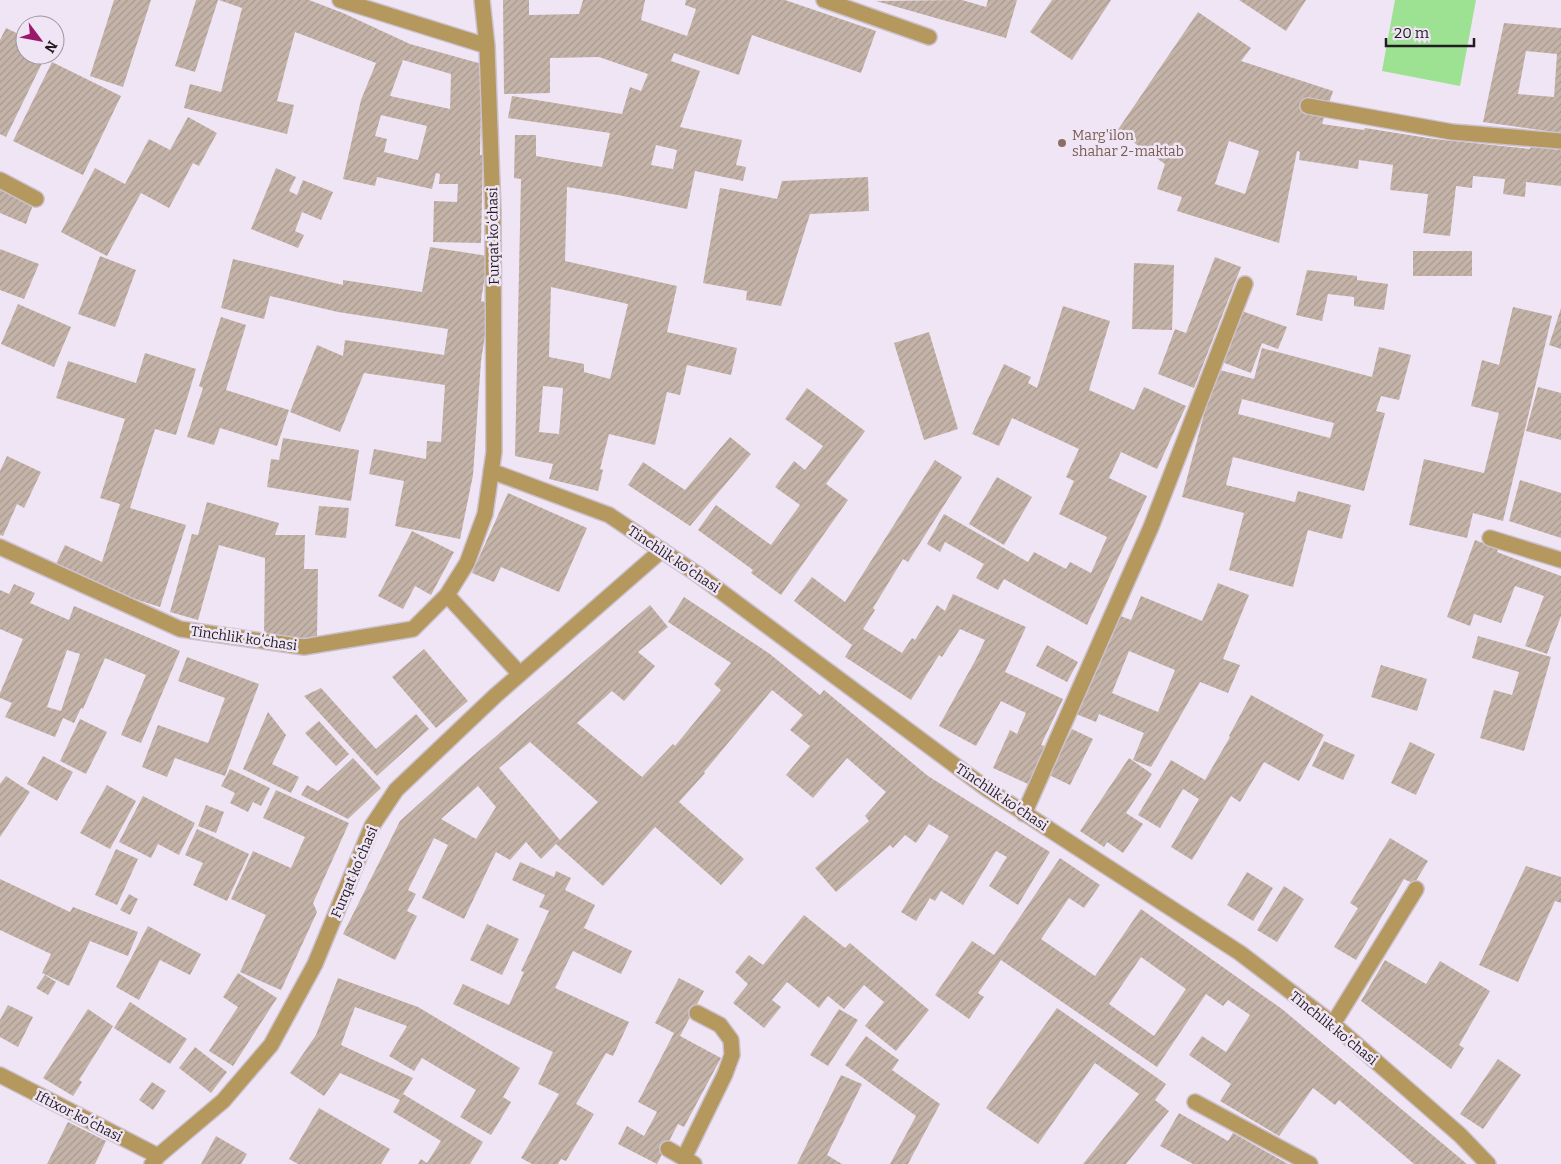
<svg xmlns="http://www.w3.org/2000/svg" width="1561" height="1164" font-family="Bitter,serif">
  <defs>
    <pattern id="building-hatch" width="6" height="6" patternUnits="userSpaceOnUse" patternTransform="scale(1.25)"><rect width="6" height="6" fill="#c4b3a8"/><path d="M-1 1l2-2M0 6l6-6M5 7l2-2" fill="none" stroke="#a89990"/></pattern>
  </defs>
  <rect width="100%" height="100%" fill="#f0e5f5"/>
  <path fill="#9de193" d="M 1395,0 L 1476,0 L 1460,86 L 1382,71 Z"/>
  <path fill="url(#building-hatch)" fill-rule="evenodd" d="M 114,0 L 151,0 L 123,87 L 90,76 Z
    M 196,0 L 218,0 L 195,72 L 175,66 Z
    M 219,0 L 309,0 L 343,13 L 410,44 L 482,64 L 480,155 L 483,155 L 481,243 L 433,242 L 434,201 L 457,202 L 458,184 L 439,184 L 440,174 L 436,173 L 432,189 L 377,177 L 375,186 L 343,179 L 361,100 L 376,63 L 295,32 L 277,101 L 294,105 L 287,134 L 184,108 L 190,84 L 221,92 L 242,8 ZM 403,60 L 451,74 L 450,109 L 390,96 ZM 381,115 L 427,126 L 418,160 L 384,152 L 387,139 L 375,136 Z
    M 503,0 L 529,0 L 529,15 L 579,14 L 583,0 L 645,0 L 641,20 L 687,36 L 696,9 L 685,5 L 686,0 L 785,0 L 876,31 L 861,73 L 752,35 L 739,75 L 674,53 L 671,61 L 700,71 L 680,127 L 742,140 L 736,165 L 746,167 L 743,181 L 695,171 L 687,209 L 618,195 L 567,187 L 565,261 L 677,286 L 667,332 L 737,348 L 731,375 L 687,365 L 680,395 L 667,392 L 655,445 L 609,434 L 600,469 L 603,470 L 598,491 L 549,479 L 553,464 L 515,456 L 521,179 L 514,178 L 515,135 L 536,135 L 536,156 L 602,167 L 610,133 L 508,118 L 512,96 L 622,114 L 630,87 L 641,91 L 648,74 L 599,57 L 550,58 L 550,93 L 504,94 ZM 656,145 L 677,150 L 673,169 L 651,165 ZM 551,287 L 628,304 L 610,379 L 584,372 L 584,364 L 549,357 ZM 543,386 L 563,388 L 559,434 L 539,432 Z
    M 962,0 L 986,7 L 988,0 L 1017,0 L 1006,38 L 876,1 Z
    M 1052,0 L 1111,0 L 1072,60 L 1030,32 Z
    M 1239,0 L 1306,0 L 1286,31 Z
    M 1198,12 L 1251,48 L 1241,61 L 1333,91 L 1322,124 L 1364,130 L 1365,128 L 1434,139 L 1530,149 L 1531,147 L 1561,150 L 1561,186 L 1526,182 L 1525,197 L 1503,194 L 1505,179 L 1473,176 L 1472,188 L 1456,186 L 1450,236 L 1423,233 L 1428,194 L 1390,190 L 1393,165 L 1359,160 L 1358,169 L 1299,160 L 1300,152 L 1297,151 L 1279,243 L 1177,211 L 1182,197 L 1157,189 L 1165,164 L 1117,131 ZM 1229,141 L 1259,151 L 1245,194 L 1215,184 Z
    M 1504,23 L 1561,28 L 1561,133 L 1483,122 ZM 1526,51 L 1557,54 L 1554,97 L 1518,94 Z
    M 6,28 L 25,37 L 25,55 L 46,55 L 6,137 L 0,134 L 0,40 Z
    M 52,62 L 121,96 L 83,175 L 13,141 Z
    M 188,117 L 217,133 L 199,166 L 193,163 L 169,208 L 141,193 L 107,256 L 61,232 L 95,168 L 125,184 L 149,139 L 170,150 Z
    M 276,168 L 296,177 L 289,191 L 297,195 L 303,180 L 333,192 L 321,220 L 302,212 L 295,231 L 304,235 L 298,248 L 251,229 Z
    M 868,177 L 869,211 L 810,214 L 781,306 L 746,300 L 747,291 L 703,283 L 720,188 L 777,199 L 782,181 Z
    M 0,188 L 34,202 L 26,224 L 0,213 Z
    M 430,247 L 488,256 L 481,301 L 490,303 L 481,361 L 473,475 L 460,539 L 395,526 L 404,481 L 369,474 L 374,449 L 426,459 L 427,441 L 441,442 L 445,385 L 364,373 L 340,432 L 290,412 L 317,345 L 343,356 L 345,340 L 444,355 L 448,329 L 338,312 L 270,296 L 264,319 L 221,308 L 233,259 L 343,285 L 343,280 L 422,292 Z
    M 0,249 L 39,264 L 24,299 L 0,290 Z
    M 1413,251 L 1472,251 L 1472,276 L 1413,276 Z
    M 100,256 L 136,270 L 115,327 L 78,314 Z
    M 1215,257 L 1241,267 L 1194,388 L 1158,374 L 1175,329 L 1186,333 Z
    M 1134,263 L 1174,265 L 1172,330 L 1132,329 Z
    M 1307,270 L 1357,276 L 1357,280 L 1388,284 L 1384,310 L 1354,306 L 1354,297 L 1328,294 L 1322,321 L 1296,315 Z
    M 18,304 L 71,327 L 54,367 L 1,344 Z
    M 1063,306 L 1110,321 L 1089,390 L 1134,410 L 1144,387 L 1186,406 L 1157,469 L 1121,452 L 1109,478 L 1147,496 L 1087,625 L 1004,579 L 998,590 L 976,578 L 984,564 L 945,542 L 940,552 L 927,544 L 944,514 L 1028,562 L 1034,552 L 1066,569 L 1070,562 L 1091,573 L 1107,537 L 1059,514 L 1074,481 L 1066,477 L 1079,449 L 1012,418 L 999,446 L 972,434 L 1004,364 L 1031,377 L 1028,383 L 1037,388 Z
    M 1513,307 L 1552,316 L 1503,521 L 1473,513 L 1467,538 L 1409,525 L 1424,459 L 1484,473 L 1499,413 L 1471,406 L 1482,360 L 1499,365 Z
    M 1561,308 L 1561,349 L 1549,345 Z
    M 1242,311 L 1287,327 L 1278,349 L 1262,343 L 1251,373 L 1222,362 Z
    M 221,317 L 246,325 L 226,390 L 289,410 L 277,446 L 220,428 L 214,445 L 187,437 L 203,388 L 199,386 Z
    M 929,332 L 958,429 L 924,440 L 894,343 Z
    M 1379,347 L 1411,355 L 1399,400 L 1381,396 L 1376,411 L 1385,413 L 1364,491 L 1233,457 L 1226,485 L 1295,502 L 1298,491 L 1351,505 L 1342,539 L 1308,530 L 1293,587 L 1229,570 L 1244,513 L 1182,497 L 1216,369 L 1254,379 L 1262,348 L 1372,377 ZM 1242,399 L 1334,423 L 1330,438 L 1238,414 Z
    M 145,353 L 196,369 L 176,435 L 155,429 L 130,508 L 186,525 L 160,607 L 94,586 L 54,568 L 65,545 L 102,562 L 120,504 L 100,498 L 125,419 L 56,398 L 68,361 L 136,383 Z
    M 1538,387 L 1561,393 L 1561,440 L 1526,431 Z
    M 807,388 L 865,431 L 826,484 L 848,500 L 781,595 L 751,573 L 753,570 L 698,530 L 716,505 L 771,545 L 800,505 L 775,487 L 794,461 L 805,470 L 823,446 L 785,419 Z
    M 730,437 L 751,454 L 690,526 L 628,485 L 643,462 L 685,490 Z
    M 283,438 L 359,450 L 351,501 L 267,487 L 271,459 L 279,460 Z
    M 7,456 L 41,472 L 24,508 L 17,504 L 3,536 L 0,535 L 0,471 Z
    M 935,460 L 962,477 L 908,562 L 903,559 L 873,608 L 875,610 L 863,629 L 902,653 L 912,638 L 915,640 L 937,605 L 945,611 L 953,594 L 1026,627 L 1005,672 L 1063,699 L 1041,745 L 1045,746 L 1028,784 L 993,768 L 1010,730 L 1017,734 L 1026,713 L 1001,701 L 976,746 L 939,726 L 976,659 L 985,640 L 960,629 L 942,657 L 939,655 L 911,700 L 845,657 L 852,645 L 794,601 L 812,577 L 845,602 Z
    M 997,477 L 1032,497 L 1004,545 L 969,524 Z
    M 1520,480 L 1561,493 L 1561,538 L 1509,521 Z
    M 508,493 L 587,528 L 559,592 L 501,567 L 494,582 L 472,573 Z
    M 207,502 L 279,523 L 275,535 L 305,535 L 304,569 L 318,569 L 317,639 L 264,638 L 265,558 L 219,545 L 198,620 L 170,612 L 192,534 L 198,535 Z
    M 319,506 L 349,508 L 346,538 L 315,535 Z
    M 412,531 L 454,552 L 431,595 L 415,586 L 403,609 L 378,596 Z
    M 1475,540 L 1498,549 L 1497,552 L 1561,576 L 1561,616 L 1547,654 L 1525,646 L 1544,596 L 1515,586 L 1501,623 L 1474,614 L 1470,626 L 1447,617 Z
    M 1218,583 L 1249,595 L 1223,659 L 1240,665 L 1228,693 L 1200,682 L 1151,767 L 1133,760 L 1144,733 L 1099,714 L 1096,722 L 1076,714 L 1118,615 L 1131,620 L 1141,596 L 1202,621 ZM 1129,651 L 1175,670 L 1158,712 L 1112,693 Z
    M 14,584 L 35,593 L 30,603 L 69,620 L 74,606 L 180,651 L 141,743 L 121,735 L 146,675 L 105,658 L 83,709 L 81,708 L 74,723 L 63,718 L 55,737 L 5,717 L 12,703 L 0,698 L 0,693 L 23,639 L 0,629 L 0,590 L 9,594 ZM 67,650 L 80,654 L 61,711 L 47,707 Z
    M 684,597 L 770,654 L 820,695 L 824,690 L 928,776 L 1050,852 L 1018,905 L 989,886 L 1007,857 L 996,851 L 963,905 L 941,891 L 935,901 L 930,898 L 916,921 L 901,912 L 949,836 L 929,824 L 916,843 L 905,835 L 893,848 L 890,845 L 836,892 L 815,868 L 869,821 L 865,816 L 886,792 L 847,758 L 813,798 L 786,775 L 810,746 L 790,730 L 803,715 L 772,690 L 704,772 L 705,773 L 679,802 L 744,859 L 721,885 L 655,827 L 603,886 L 556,844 L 541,859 L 526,842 L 510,860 L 496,852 L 464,919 L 422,898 L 448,845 L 434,838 L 408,890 L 416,894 L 407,911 L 417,916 L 395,960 L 343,934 L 400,821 L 461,766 L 650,605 L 668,627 L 638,652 L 655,666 L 624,701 L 612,691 L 577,723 L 642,777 L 673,744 L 675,746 L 721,690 L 714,684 L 731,663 L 668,622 ZM 530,742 L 598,802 L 560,840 L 499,768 ZM 478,786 L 496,807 L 476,839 L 441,819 Z
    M 1478,636 L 1551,657 L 1524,751 L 1480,738 L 1494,690 L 1512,695 L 1519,672 L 1472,658 Z
    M 1047,645 L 1078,662 L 1067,682 L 1036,666 Z
    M 424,649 L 468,701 L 436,728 L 392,677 Z
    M 187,657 L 259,684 L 225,776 L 175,758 L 167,777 L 142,767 L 158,725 L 208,743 L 225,698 L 178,681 Z
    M 1381,665 L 1427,679 L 1417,711 L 1371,697 Z
    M 321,688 L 376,749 L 416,714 L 429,729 L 377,776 L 304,696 Z
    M 1251,695 L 1324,735 L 1299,781 L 1264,762 L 1240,802 L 1231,796 L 1192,860 L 1171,847 L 1199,799 L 1183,789 L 1160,828 L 1138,815 L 1171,760 L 1205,780 L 1230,737 L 1229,736 Z
    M 268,712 L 286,735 L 272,764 L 299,777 L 291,793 L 243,769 Z
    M 80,719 L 107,732 L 86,774 L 60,761 Z
    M 319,721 L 349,754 L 336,766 L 305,733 Z
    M 1072,729 L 1093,739 L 1070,785 L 1049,775 Z
    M 1324,741 L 1355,755 L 1343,780 L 1312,766 Z
    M 1410,742 L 1435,754 L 1416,795 L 1391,783 Z
    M 43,756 L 73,772 L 57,801 L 27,784 Z
    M 353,758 L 381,788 L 348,819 L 301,795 L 307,785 L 318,791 Z
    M 1129,758 L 1152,774 L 1126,813 L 1143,824 L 1123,853 L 1107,842 L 1104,847 L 1080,831 Z
    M 230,769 L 270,788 L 261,806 L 253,802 L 248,812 L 230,803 L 235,793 L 221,786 Z
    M 6,776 L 30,792 L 0,837 L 0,784 Z
    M 107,785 L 136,801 L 110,849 L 80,833 Z
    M 276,790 L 349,823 L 313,903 L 317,912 L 281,990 L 240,972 L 266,915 L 231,899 L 253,851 L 291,868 L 305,837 L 263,818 Z
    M 143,796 L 195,823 L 179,855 L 158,844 L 151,858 L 119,842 Z
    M 206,805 L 224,812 L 216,833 L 198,826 Z
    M 197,829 L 249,854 L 227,901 L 193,885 L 203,863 L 185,855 Z
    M 1390,838 L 1428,861 L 1414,884 L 1404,879 L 1356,960 L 1334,947 L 1358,908 L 1350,903 Z
    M 116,849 L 138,859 L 117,905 L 95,895 Z
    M 1060,858 L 1100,885 L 1084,908 L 1069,898 L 1041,939 L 1095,976 L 1141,909 L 1282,1009 L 1467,1164 L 1414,1164 L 1339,1100 L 1335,1105 L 1313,1088 L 1279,1136 L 1220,1101 L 1231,1084 L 1189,1055 L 1202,1036 L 1226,1052 L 1250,1015 L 1228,1000 L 1223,1006 L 1206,994 L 1157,1067 L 1001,960 L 978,993 L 984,997 L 969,1019 L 935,995 L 972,941 L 994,955 ZM 1141,957 L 1186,989 L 1154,1036 L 1109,1004 Z
    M 520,862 L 554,877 L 556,871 L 571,878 L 565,890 L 595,905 L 584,928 L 632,951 L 621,974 L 573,951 L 555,988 L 629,1022 L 613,1056 L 606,1053 L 576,1104 L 594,1114 L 566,1161 L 561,1159 L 558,1164 L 532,1164 L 521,1158 L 559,1094 L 538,1084 L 553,1052 L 453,1004 L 463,984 L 509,1005 L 524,972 L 521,971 L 549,911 L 539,907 L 545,895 L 512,880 Z
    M 1526,866 L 1561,877 L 1561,903 L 1555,901 L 1518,982 L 1479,965 Z
    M 1247,872 L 1273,888 L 1253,921 L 1227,905 Z
    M 0,879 L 70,912 L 73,907 L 138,932 L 128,956 L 90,941 L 69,986 L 42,973 L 51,954 L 0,930 Z
    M 1284,886 L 1304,899 L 1277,942 L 1257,930 Z
    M 129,894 L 138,899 L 130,915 L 120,910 Z
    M 804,915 L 845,948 L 850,943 L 929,1010 L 896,1051 L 865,1026 L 884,1002 L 864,985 L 844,1009 L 828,996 L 819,1008 L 787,982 L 772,1000 L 781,1007 L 764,1028 L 733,1003 L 748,984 L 735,972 L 749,955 L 763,965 Z
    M 487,924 L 519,939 L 502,975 L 470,960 Z
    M 148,926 L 201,954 L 190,975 L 160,960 L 139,1000 L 116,987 Z
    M 1385,960 L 1426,984 L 1440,961 L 1490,991 L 1459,1045 L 1464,1048 L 1451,1069 L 1361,1001 Z
    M 238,973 L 277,998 L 233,1066 L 209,1051 L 238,1007 L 223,997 Z
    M 45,975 L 56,982 L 48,995 L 36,988 Z
    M 338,978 L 418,1007 L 520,1068 L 503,1097 L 511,1102 L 491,1135 L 460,1117 L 476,1090 L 422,1058 L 414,1071 L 389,1056 L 407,1026 L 355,1007 L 341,1045 L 413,1078 L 403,1094 L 483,1142 L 470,1164 L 418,1164 L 421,1159 L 427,1163 L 441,1141 L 393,1112 L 400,1100 L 340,1073 L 324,1096 L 290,1073 L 316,1035 Z
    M 679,978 L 704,991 L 680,1036 L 721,1058 L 684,1127 L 678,1124 L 657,1164 L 618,1144 L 627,1126 L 644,1136 L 657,1112 L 638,1102 L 674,1033 L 655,1023 Z
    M 130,1002 L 187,1039 L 170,1064 L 114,1028 Z
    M 8,1005 L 33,1017 L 18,1047 L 0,1037 L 0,1020 Z
    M 1057,1008 L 1166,1084 L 1155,1100 L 1169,1111 L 1126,1164 L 1083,1164 L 1139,1094 L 1095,1063 L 1038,1144 L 986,1108 Z
    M 88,1009 L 113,1026 L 79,1080 L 82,1082 L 73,1096 L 43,1078 Z
    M 839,1009 L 858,1020 L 828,1066 L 810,1055 Z
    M 866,1036 L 899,1060 L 892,1070 L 940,1104 L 908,1164 L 890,1164 L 916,1116 L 845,1065 Z
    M 195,1047 L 227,1072 L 211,1093 L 179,1068 Z
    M 1498,1059 L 1521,1075 L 1483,1129 L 1460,1114 Z
    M 841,1075 L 862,1084 L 827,1155 L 842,1164 L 797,1164 Z
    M 152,1082 L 166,1091 L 153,1110 L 139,1100 Z
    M 319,1108 L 390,1149 L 381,1164 L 298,1164 L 289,1159 Z
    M 1179,1113 L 1228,1141 L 1233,1133 L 1288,1164 L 1193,1164 L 1160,1146 Z
    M 68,1122 L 106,1141 L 95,1164 L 47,1164 Z
    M 216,1136 L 247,1154 L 241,1164 L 201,1164 Z"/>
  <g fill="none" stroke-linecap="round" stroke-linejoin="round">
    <defs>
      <path id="lane" d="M 684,1158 L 725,1074 L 732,1055 L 731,1040 L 720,1025 L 697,1013"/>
      <path id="street" d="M 340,0 L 487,46
        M 824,0 L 929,37
        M 1308,106 L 1452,132 L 1561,141
        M 0,180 L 36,199
        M 491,471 L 609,515 L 700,576 L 987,789 L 1240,953 L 1333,1024 L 1460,1135 L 1488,1164
        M 1490,538 L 1561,560
        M 0,547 L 180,629 L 304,647 L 413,629 L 447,595 L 467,563 L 485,514 L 494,452 L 493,212 L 487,46 L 482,0
        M 447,595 L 520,674
        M 1024,814 L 1151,527 L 1245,284
        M 1333,1024 L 1416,889
        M 0,1075 L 158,1156
        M 1195,1102 L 1310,1164
        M 668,1149 L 694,1164
        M 152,1164 L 158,1156 L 223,1101 L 271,1045 L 315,964 L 372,826 L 396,790 L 495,696 L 662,550"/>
    </defs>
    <use href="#lane" stroke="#cbc1cf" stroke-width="18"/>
    <use href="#street" stroke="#cbc1cf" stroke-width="18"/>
    <use href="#lane" stroke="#b5985d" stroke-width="15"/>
    <use href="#street" stroke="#b5985d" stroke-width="15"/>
  </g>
  <circle fill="#8d6e63" stroke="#f0e5f5" stroke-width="2" cx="1062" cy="143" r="5"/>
  <g text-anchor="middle" stroke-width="5" stroke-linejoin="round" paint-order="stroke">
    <g font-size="14" fill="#785e54" stroke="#f0e5f5" text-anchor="start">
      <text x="1072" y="140">Marg'ilon<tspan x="1072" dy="16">shahar 2-maktab</tspan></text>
    </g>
    <g font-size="14" fill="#201c22" stroke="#f0e5f5">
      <text transform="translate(493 236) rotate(-91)" y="5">Furqat koʻchasi</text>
      <text transform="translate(674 559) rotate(34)" y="5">Tinchlik ko'chasi</text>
      <text transform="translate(244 638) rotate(8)" y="5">Tinchlik koʻchasi</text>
      <text transform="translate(1002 797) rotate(34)" y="5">Tinchlik ko'chasi</text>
      <text transform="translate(354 872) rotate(-67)" y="5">Furqat koʻchasi</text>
      <text transform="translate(1334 1028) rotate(39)" y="5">Tinchlik ko'chasi</text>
      <text transform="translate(79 1116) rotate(27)" y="5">Iftixor koʻchasi</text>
    </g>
  </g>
  <g transform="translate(40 40) rotate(122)"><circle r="24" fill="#f0e5f5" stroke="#9d95a1"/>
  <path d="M0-4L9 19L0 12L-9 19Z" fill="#9c186a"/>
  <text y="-8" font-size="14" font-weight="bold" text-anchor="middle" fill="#201c22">N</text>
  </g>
  <path d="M1386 38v8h88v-8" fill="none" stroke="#201c22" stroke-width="2.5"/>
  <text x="1394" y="38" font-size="15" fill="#201c22" stroke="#f0e5f5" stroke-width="4" paint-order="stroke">20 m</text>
</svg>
